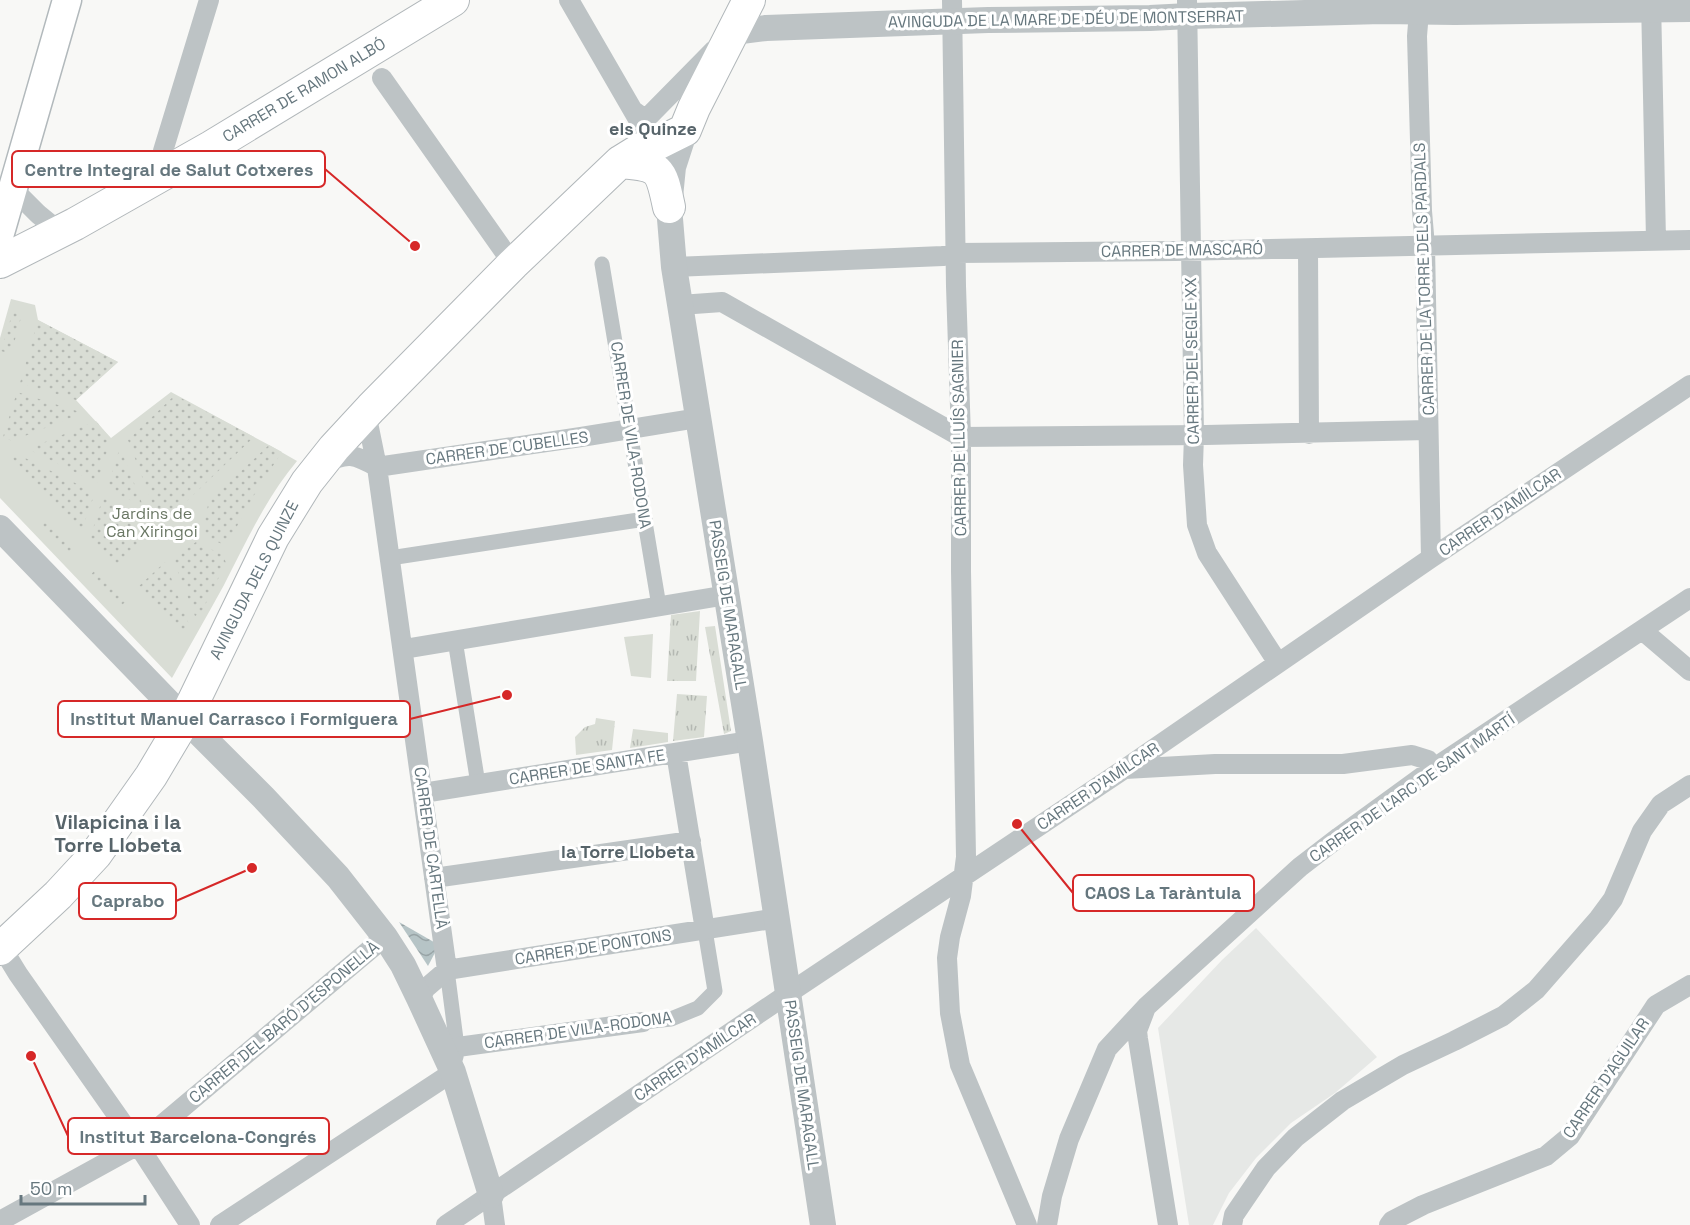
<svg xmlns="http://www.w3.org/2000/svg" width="1690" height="1225" font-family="'Space Grotesk',sans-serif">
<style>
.built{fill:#e6e8e6}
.grass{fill:url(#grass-tufts)}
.park{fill:#d9ddd5}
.garden{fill:url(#garden-dots)}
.water{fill:url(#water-waves)}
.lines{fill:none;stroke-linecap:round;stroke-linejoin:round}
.secondary-casing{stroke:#b2b9bc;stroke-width:31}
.primary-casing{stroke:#b1b7ba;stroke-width:34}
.pedestrian{stroke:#bdc3c5;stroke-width:15}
.minor{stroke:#bdc3c5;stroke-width:20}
.tertiary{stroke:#bdc3c5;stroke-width:26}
.secondary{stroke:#fff;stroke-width:28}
.primary{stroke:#fff;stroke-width:32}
.labels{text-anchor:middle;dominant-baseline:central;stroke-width:6;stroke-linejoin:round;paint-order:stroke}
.street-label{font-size:16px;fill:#66777e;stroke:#fff}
.park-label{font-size:16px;fill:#6a7764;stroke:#fff}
.neighbourhood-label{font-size:18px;font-weight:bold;fill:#57646a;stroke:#fff}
.quarter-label{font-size:20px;font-weight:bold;fill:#57646a;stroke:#fff}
.leader{fill:none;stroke:#d62828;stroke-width:2}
.callout-dot{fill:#d62828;stroke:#fff;stroke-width:2}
.callout{fill:#fff;stroke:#d62828;stroke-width:2}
.callout-label{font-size:18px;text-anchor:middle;font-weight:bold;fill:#66777e}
</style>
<defs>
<pattern id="grass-tufts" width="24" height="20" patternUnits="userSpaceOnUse" patternTransform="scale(1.5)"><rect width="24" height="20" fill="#d9ddd5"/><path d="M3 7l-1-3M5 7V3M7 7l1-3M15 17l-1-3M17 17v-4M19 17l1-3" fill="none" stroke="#b4b8b2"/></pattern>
<pattern id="garden-dots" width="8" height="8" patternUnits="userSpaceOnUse" patternTransform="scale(1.5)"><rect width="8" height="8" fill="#d9ddd5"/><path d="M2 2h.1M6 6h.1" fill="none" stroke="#b4b8b2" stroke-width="1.8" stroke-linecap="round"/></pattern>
<pattern id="water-waves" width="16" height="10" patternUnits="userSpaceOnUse" patternTransform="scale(1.5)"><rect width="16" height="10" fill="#b6c4c6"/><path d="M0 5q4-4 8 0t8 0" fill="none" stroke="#98a4a6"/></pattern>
</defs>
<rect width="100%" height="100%" fill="#f8f8f6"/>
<path class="built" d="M1256 928 1377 1057 1335 1093 1291 1123 1256 1158 1229 1193 1213 1225H1189L1158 1028 1222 960Z"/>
<path class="grass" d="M700 611 696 681H667L671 615Z
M715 626 731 731 724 734 705 627Z
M677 694 707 696 704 737 673 741Z
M596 718 615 721 612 750 576 755 575 737 585 727 595 724Z
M633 729 668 733V742L630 748Z"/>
<path class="park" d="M11 299 35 305 38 320 118 362 76 400 111 438 171 392 269 445 297 461C266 498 246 542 224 585 207 616 189 647 172 678L0 498V338Z
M653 634 651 678 631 676 624 637Z"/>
<path class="garden" d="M13 311 22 314 11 354 1 351Z
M38 320 118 362 76 400 20 383Z
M17 392 83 413 12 441 3 437Z
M175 395 254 437 168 519 156 513 128 440Z
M96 421 111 439 97 483 28 449Z
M269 445 282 452 257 490 226 546 201 534 209 501Z
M120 447 143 506 107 489Z
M15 453 95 493 82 529 10 456Z
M103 497 147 519 153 534 118 566 90 538Z
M44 519 75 549 69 556 38 525Z
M196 542 223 555 226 563 201 613 195 616 173 559Z
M165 562 190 627 180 631 138 587Z
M95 570 126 601 119 608 89 577Z"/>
<path class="water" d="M399 922 439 945 428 966Z"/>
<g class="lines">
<g class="secondary-casing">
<path id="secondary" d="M0 233 67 0"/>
</g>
<g class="primary-casing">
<path id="primary" d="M620 162C661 165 661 169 669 207
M0 262 75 224 211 147 453 0
M0 949 58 895 96 854 151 776 185 719 273 537 307 482 334 448 371 408 513 264 620 162 641 149 659 143 685 130 694 108 749 0"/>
</g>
<path class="pedestrian" d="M602 264 659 606
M390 558 645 519
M455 640 478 784
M447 970 457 1047 456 1057
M643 1022 671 1019 698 1008 715 991 705 930"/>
<path class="minor" d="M569 0 639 121 643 133 641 149
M952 0 956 286 961 437V571L966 857 961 896 950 937 947 958 950 1013 960 1065 1027 1225
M1187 0 1194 435 1193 465 1197 525 1207 553 1278 663
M1420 0 1417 36 1422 211 1425 246 1431 558
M1651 0 1656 240
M382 78 513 264
M635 112 642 117 650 115 714 50
M162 175 163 151 209 0
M13 189 38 214 60 232
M1308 249 1309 434
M674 267 943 256 956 253 1175 251 1690 240
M680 305 722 302 961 437 1206 435 1428 430
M366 413 377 467 447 970
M323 464C348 452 354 454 377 467L581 437 698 418
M1642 630 1690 671
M404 649 727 595
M676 753 705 930
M1125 769 1215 764H1343L1412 755 1428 760 1434 768
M423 793 750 741
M434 878 691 841
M2 948 18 974 138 1145 190 1225
M419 998 426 988 447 970 778 918
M1145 1010 1137 1031 1138 1039 1168 1225
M443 1049 643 1022
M491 1195 495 1225
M0 1221 138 1145 385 937
M220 1225 453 1072
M446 1225 789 993 1123 770 1431 558 1690 385
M1047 1225 1052 1196 1069 1139 1107 1049 1146 1007 1300 867 1339 837 1434 768 1690 598
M1232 1225 1234 1215 1266 1168 1296 1137 1342 1101 1403 1065 1454 1041 1503 1016 1536 990 1599 918 1613 899 1642 831 1661 804 1690 785
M1389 1225 1392 1221 1423 1205 1546 1156 1570 1136 1656 1005 1690 985"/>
<path class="tertiary" d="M731 34 741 31 766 28 988 20 1150 18 1189 16 1382 11 1455 12 1690 9
M685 130 673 167 669 207 674 267 750 741 823 1225
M0 528 175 709 263 797 338 877 385 937 403 965 419 998 453 1072 491 1195"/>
<use href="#secondary" class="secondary"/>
<use href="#primary" class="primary"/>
</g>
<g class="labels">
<g class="street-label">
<text transform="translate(1066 19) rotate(-1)">AVINGUDA DE LA MARE DE DÉU DE MONTSERRAT</text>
<text transform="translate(304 90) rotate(-31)">CARRER DE RAMON ALBÓ</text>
<text transform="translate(1182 250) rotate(-1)">CARRER DE MASCARÓ</text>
<text transform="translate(1424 279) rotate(-92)">CARRER DE LA TORRE DELS PARDALS</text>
<text transform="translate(1192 361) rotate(-91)">CARRER DEL SEGLE XX</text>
<text transform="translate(631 435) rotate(81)">CARRER DE VILA-RODONA</text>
<text transform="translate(959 438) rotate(-91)">CARRER DE LLUÍS SAGNIER</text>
<text transform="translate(507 448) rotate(-8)">CARRER DE CUBELLES</text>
<text transform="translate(1500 512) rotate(-34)">CARRER D'AMÍLCAR</text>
<text transform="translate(254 580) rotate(-63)">AVINGUDA DELS QUINZE</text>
<text transform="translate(728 605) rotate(81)">PASSEIG DE MARAGALL</text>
<text transform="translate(587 767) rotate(-9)">CARRER DE SANTA FE</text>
<text transform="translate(1098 786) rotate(-34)">CARRER D'AMÍLCAR</text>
<text transform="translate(1412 788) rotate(-35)">CARRER DE L'ARC DE SANT MARTÍ</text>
<text transform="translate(431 848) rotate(82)">CARRER DE CARTELLÀ</text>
<text transform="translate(593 947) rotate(-9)">CARRER DE PONTONS</text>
<text transform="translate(284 1022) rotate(-40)">CARRER DEL BARÓ D'ESPONELLÀ</text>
<text transform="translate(578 1030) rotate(-8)">CARRER DE VILA-RODONA</text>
<text transform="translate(695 1057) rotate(-34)">CARRER D'AMÍLCAR</text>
<text transform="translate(1606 1078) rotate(-56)">CARRER D'AGUILAR</text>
<text transform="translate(802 1085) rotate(82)">PASSEIG DE MARAGALL</text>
</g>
<g class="park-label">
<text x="152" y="513">Jardins de<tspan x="152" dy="18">Can Xiringoi</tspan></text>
</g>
<g class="neighbourhood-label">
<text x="653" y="128">els Quinze</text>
<text x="628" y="851">la Torre Llobeta</text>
</g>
<g class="quarter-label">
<text x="118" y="822">Vilapicina i la<tspan x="118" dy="23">Torre Llobeta</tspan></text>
</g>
</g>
<path class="leader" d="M415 246L325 169M507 695L410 719M1017 824L1073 893M252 868L176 901M31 1056L68 1136"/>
<g class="callout-dot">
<circle cx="415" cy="246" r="6"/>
<circle cx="507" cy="695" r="6"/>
<circle cx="1017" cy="824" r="6"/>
<circle cx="252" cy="868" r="6"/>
<circle cx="31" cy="1056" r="6"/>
</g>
<g class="callout">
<rect x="12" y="151" width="313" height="36" rx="6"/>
<rect x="58" y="701" width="352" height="36" rx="6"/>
<rect x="1073" y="875" width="181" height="36" rx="6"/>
<rect x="79" y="883" width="97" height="36" rx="6"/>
<rect x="68" y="1118" width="261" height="36" rx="6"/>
</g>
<g class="callout-label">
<text x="169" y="176">Centre Integral de Salut Cotxeres</text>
<text x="234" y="725">Institut Manuel Carrasco i Formiguera</text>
<text x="1163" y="899">CAOS La Taràntula</text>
<text x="128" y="907">Caprabo</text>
<text x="198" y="1143">Institut Barcelona-Congrés</text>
</g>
<path d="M21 1195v9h124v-9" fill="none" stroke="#66777e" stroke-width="3"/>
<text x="30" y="1195" font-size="18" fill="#66777e" stroke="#ffffff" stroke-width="4.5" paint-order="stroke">50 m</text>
</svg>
